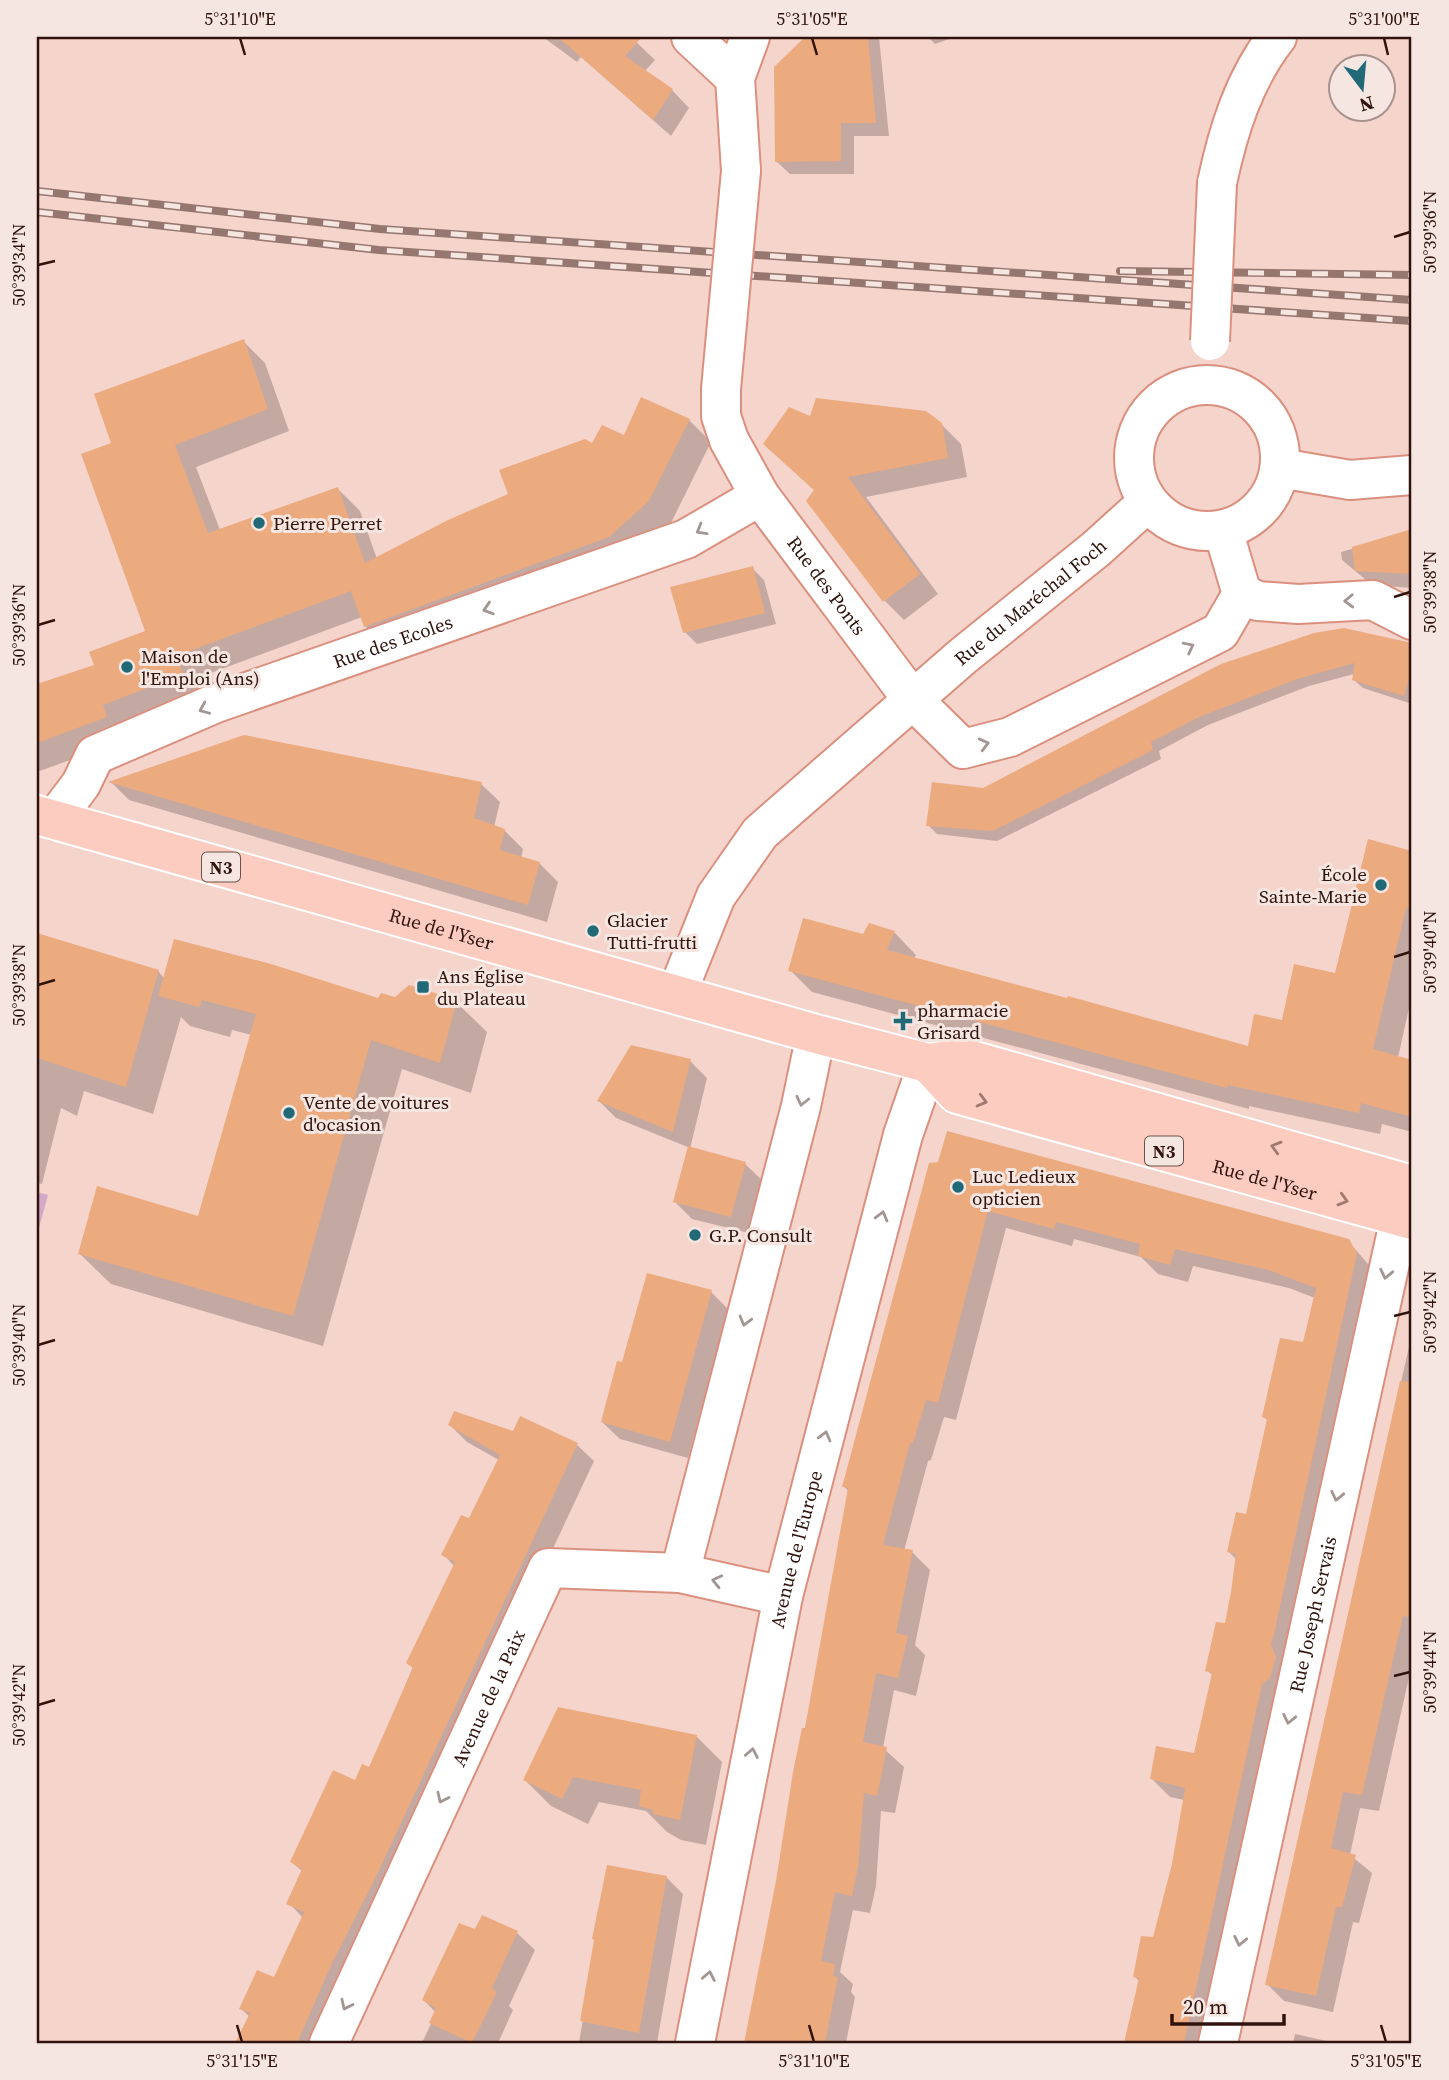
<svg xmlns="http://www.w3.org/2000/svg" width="1449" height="2080" font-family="'Source Serif 4',serif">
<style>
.green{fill:#d3a9ca}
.shadow{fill:#0003}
.building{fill:#ecaa7f}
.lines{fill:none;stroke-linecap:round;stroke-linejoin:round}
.street-casing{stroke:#db8f7e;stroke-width:42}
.secondary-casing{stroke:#db8f7e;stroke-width:42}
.primary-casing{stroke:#fff;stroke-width:42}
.street{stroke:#fff;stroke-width:38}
.secondary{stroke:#fff;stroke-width:38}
.primary{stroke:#fcccc1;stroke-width:38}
.rail-casing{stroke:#967770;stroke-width:8}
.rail{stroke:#f6e6e2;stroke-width:5;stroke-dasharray:16;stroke-linecap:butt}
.street-bridge-casing{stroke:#db8f7e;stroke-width:42;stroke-linecap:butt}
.secondary-bridge-casing{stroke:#db8f7e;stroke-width:42;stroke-linecap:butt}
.street-bridge{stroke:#fff;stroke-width:38}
.secondary-bridge{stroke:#fff;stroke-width:38}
.oneway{stroke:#a29592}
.oneway2{stroke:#a07970}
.ticks{fill:none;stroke:#30130d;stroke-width:2.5}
.poi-dot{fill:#226977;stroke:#f6e6e2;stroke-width:2.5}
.labels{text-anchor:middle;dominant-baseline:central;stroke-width:6;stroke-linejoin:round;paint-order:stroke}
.shield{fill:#f6e6e2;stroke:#6b524d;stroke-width:2}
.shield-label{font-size:18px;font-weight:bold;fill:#30130d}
.poi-label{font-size:19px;fill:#30130d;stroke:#f6e6e2;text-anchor:start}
.street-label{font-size:19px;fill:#30130d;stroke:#f6e6e2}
.neatline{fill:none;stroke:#30130d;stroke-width:2.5}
.ticks-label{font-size:18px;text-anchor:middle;fill:#30130d}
</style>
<rect width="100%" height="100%" fill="#f5d4cc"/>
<path class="green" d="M37 1192 48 1195 37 1235Z"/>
<path class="shadow" d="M543 37H631L655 60 644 72 672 90 689 108 671 136 581 57 577 62Z
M807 37H879L889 136H854V174H790L776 161V67Z
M928 37H955L935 44Z
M956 37H1026V39Z
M243 341 265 363 289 431 196 467 220 530 338 489 360 511 377 559 510 495 593 445 625 437 642 400 689 420 711 442 671 523 631 559 387 648 365 626 362 617 197 678 204 696 128 739 37 772V686L96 666 147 632 114 444Z
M811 419 941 424 961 444 967 477 866 497 938 594 904 620 885 601 808 501 815 491 765 444Z
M1412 532V588L1372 585 1342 560 1341 552Z
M752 568 764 580 776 624 697 644 685 632Z
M1344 630 1412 645V704L1363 688 1353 679 1354 674 1309 686 1208 725 1159 751 1161 759 997 841 937 834 928 825 984 789Z
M112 783 481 784 500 802 494 827 504 830 523 849 521 858 539 863 558 882 547 922 129 800Z
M1369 841 1412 853V994L1398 1058 1412 1062V1132L1382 1124 1380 1134 1249 1106V1109L812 992 790 970 864 936 870 925 895 933 916 955 914 959 1249 1048 1284 1022 1336 975Z
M37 935 158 971 164 978 379 1000 456 1002 487 1032 471 1093 402 1069 323 1346 111 1284 80 1254 199 1218 252 1035 232 1030 230 1037 190 1026 181 1017 153 1114 84 1091 77 1116 61 1108 42 1184 37 1183Z
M690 1061 707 1078 690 1149 745 1164 763 1181 749 1233 692 1219 675 1202 690 1148 616 1118 599 1101Z
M930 1165 1348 1241 1375 1272 1206 2043H1126L1140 1982 1134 1976 1154 1939 1174 1864 1184 1800 1170 1797 1152 1779 1196 1755 1213 1676 1207 1670 1227 1626 1237 1560 1229 1552 1247 1516 1268 1421 1264 1417 1305 1344 1315 1298 1289 1288 1193 1266 1188 1282 1158 1274 1141 1257 1074 1239 1072 1246 1006 1228 956 1420 944 1417 931 1460 928 1461 904 1551 912 1552 930 1570 915 1645 925 1655 916 1696 894 1690 883 1748 904 1767 895 1813 881 1811 876 1886 870 1913 853 1910 840 1972 853 1984 851 1992 855 1997 846 2043H747L849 1492 844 1486Z
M711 1292 728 1309 688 1458 620 1439 602 1422 623 1364Z
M1412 1333V1664L1379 1811 1360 1808 1350 1855 1372 1873 1359 1923 1353 1922 1333 2012 1284 2001 1267 1984Z
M450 1425 576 1444 594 1461 321 2043H238L250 2017 241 2009 274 1979 303 1918 289 1903 303 1872 292 1862 355 1782 370 1769 455 1567 444 1555 470 1520 499 1460 467 1442Z
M696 1736 722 1762 706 1845 681 1840 667 1832 646 1811 599 1802 588 1824 551 1806 525 1780Z
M666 1877 683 1894 657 2043H579L596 1940Z
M483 1917 517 1933 535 1950 509 2006 513 2010 498 2043H422L436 2013 424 2000Z
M1295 2034 1336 2043H1293Z"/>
<path class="building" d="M558 37H642L625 56 673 89 653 120Z
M805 37H868L876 123H841V161L775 162 774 67Z
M244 339 268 409 175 445 208 533 338 487 365 563 448 520 508 494 499 470 585 439 592 443 602 425 624 435 641 397 690 419 649 501 609 537 364 627 351 591 176 656 183 674 103 705 107 717 37 743V684L94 665 89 652 145 631 81 454 111 443 94 394Z
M816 398 926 411 942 423 948 458 848 477 920 574 883 602 806 501 814 490 763 444 789 407 810 416Z
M1412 529V574L1355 571 1352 547Z
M753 566 765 613 683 633 670 587Z
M1344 628 1412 643V667L1404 696 1352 680 1355 663 1300 678 1199 717 1151 742 1153 750 993 831 926 826 932 782 983 788 1221 664 1314 633Z
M244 735 482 782 474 818 505 829 500 850 540 862 528 905 108 782Z
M1368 839 1412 851V909L1406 908 1373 1049 1412 1060V1117L1361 1103 1359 1113 1228 1085 1227 1088 788 971 803 918 863 934 869 923 895 931 887 950 1067 998 1068 996 1248 1046 1254 1014 1282 1020 1294 964 1335 973Z
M37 933 159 970 126 1087 37 1058Z
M174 939 271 964 378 998 381 993 395 997 409 985 457 1000 440 1063 371 1040 293 1316 78 1254 97 1186 198 1216 256 1014 202 1000 199 1007 158 996Z
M631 1045 691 1059 673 1132 597 1101Z
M947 1131 1349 1239 1357 1253 1274 1634 1271 1645 1276 1657 1270 1678 1262 1684 1184 2043H1124L1139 1978 1133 1977 1141 1936 1153 1937 1172 1864 1185 1788 1150 1779 1156 1746 1194 1753 1212 1673 1205 1671 1216 1622 1225 1623 1231 1592 1236 1554 1227 1552 1236 1512 1246 1514 1267 1419 1262 1417 1280 1338 1303 1342 1316 1288 1269 1270 1175 1249 1170 1265 1138 1256 1140 1244 1056 1222 1054 1229 988 1211 938 1403 926 1400 913 1443H910L883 1545 913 1550 896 1633 908 1636 898 1678 876 1673 863 1742 887 1747 877 1796 864 1793 858 1867 852 1896 835 1892 821 1961 835 1964 833 1976 838 1977 825 2043H744L776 1881 793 1772 802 1728H805L848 1488 842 1487 929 1163 938 1162Z
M688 1146 746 1162 731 1217 673 1202Z
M647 1273 712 1290 670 1442 601 1422 617 1361 622 1362Z
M1400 1381 1412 1382V1618L1403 1616 1362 1795 1343 1792 1331 1848 1356 1855 1342 1907H1336L1316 1996 1265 1985Z
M454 1411 513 1431 520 1416 578 1443 374 1881 332 1963 297 2043H235L250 2013 239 2009 257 1970 274 1977 304 1912 286 1904 302 1869 290 1862 333 1770 355 1780 362 1764 369 1767 413 1668 406 1663 455 1562 441 1555 461 1515 469 1518 500 1455 448 1425Z
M558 1707 697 1735 680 1820 653 1814V1810L639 1806 641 1790 573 1777 562 1799 523 1780Z
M607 1865 667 1876 639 2033 580 2021 594 1940 592 1939Z
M482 1915 518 1931 492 1988 497 1992 472 2043 429 2023 436 2008 422 2000 459 1923 475 1929Z"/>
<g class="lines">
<g class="street-casing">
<g id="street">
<path d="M691 37 735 78"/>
<path d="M741 171 735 78 750 37"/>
<path id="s1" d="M721 389V416L729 440 760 496 912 699 963 749 1010 737 1220 632 1242 594 1223 530"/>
<path d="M1280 468 1350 480 1412 475"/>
<path d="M1242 594 1258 601 1298 604 1373 600 1412 620"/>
<path id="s2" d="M54 820 81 784 95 755 216 703 686 539 760 496"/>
<path d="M680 1573 801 1106 816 1034"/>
<path id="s3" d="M329 2043 548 1568 680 1573 783 1596"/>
<path id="s4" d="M695 2043 783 1596 903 1135 928 1063"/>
<path id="s5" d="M1218 2043 1407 1186"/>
</g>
</g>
<g class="secondary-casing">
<g id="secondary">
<path d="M1217 183C1228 131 1244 79 1277 37"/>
<circle cx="1207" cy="458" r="73"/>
<path id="s6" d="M677 993 716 896 760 833 963 656 1096 549 1148 502"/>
</g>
</g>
<g class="primary-casing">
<g id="primary">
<path id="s7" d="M37 815 816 1034 928 1063 964 1058 1412 1185"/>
<path id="s8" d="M928 1063 957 1094 1412 1220"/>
</g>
</g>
<use href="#street" class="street"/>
<use href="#secondary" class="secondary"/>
<use href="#primary" class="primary"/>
<g class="rail-casing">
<path id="rail" d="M37 191 380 229 1412 300
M37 212 379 250 1412 321
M1120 271 1412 275"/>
</g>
<use href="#rail" class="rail"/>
<g class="street-bridge-casing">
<path id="street-bridge" d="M721 389 741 171"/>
</g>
<g class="secondary-bridge-casing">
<path id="secondary-bridge" d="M1210 341 1217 183"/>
</g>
<use href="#street-bridge" class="street-bridge"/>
<use href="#secondary-bridge" class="secondary-bridge"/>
</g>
<defs><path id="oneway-chevron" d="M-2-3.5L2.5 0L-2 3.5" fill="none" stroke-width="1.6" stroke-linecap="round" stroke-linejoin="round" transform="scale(1.75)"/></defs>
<g class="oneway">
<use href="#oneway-chevron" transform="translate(701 530) rotate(150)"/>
<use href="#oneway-chevron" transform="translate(1349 601) rotate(178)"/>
<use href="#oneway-chevron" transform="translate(488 609) rotate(162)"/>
<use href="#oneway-chevron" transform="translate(1189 647) rotate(-27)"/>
<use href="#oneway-chevron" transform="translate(204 709) rotate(157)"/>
<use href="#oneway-chevron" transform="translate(984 744) rotate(-14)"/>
<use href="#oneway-chevron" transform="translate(802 1101) rotate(103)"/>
<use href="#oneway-chevron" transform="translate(882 1216) rotate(-75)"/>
<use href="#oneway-chevron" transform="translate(1386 1274) rotate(102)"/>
<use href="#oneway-chevron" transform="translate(745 1321) rotate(105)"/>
<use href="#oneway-chevron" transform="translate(825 1436) rotate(-75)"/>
<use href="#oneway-chevron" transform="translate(1337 1496) rotate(102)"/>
<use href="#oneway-chevron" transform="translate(717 1581) rotate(-167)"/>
<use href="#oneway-chevron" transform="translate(1289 1719) rotate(102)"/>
<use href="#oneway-chevron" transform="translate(752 1753) rotate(-79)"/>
<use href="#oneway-chevron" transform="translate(442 1798) rotate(115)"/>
<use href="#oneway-chevron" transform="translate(1240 1941) rotate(102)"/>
<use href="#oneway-chevron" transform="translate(709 1976) rotate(-79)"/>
<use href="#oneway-chevron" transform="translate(346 2005) rotate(115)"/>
</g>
<g class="oneway2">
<use href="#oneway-chevron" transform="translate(982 1101) rotate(15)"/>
<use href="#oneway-chevron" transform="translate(1276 1147) rotate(-164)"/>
<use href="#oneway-chevron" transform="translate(1343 1200) rotate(16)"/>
</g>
<path class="ticks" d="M240 38 245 55M812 38 817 55M1384 38 1388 55M1394 237 1410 232M38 265 55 261M1394 597 1410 592M38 625 55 620M1394 957 1410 952M38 985 55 980M1394 1316 1410 1312M38 1345 55 1340M1394 1676 1410 1672M38 1705 55 1700M237 2025 242 2042M809 2025 814 2042M1381 2025 1386 2042"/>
<g class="poi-dot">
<circle cx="259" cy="523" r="7"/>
<circle cx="127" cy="667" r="7"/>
<circle cx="1381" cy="885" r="7"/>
<circle cx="593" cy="931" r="7"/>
<rect x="416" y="980" width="14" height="14" rx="3.5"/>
<path d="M899.5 1010.5h7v7h7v7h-7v7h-7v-7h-7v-7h7z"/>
<circle cx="289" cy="1113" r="7"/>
<circle cx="958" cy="1187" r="7"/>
<circle cx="695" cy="1235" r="7"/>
</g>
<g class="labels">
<g class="shield">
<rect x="202" y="852.5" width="38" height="29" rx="5"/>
<rect x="1145" y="1136.5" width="38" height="29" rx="5"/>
</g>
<g class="shield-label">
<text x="221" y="867">N3</text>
<text x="1164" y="1151">N3</text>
</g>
<g class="poi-label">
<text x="273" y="523">Pierre Perret</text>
<text x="141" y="656">Maison de<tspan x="141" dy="22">l'Emploi (Ans)</tspan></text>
<text x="1367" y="874" text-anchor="end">École<tspan x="1367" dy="22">Sainte-Marie</tspan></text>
<text x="607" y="920">Glacier<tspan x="607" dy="22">Tutti-frutti</tspan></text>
<text x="437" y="976">Ans Église<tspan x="437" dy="22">du Plateau</tspan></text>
<text x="917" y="1010">pharmacie<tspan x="917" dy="22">Grisard</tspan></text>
<text x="303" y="1102">Vente de voitures<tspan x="303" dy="22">d'ocasion</tspan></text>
<text x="972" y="1176">Luc Ledieux<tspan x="972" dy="22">opticien</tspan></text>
<text x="709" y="1235">G.P. Consult</text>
</g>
<g class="street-label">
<text stroke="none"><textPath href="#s1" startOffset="228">Rue des Ponts</textPath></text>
<text stroke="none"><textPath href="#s6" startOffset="537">Rue du Maréchal Foch</textPath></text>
<text stroke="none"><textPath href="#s2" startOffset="396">Rue des Ecoles</textPath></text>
<text stroke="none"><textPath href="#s7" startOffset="420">Rue de l'Yser</textPath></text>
<text stroke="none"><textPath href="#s8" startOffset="362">Rue de l'Yser</textPath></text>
<text stroke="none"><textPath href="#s4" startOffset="504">Avenue de l'Europe</textPath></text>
<text stroke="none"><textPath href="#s5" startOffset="439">Rue Joseph Servais</textPath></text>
<text stroke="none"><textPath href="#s3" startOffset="380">Avenue de la Paix</textPath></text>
</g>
</g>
<rect width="1449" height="2080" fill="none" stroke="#f6e6e2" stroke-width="77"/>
<g transform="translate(1362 88) rotate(164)"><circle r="33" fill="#f6e6e2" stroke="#a7928d" stroke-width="2"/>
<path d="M0-5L12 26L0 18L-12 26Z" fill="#226977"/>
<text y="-10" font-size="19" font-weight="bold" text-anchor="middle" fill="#30130d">N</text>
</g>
<path d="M1172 2014v10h112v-10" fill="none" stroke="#30130d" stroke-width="3.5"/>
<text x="1183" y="2014" font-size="21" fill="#30130d" stroke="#f6e6e2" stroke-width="5" paint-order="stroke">20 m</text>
<rect x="38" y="38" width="1372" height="2004" class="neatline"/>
<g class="ticks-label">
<text x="240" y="25">5°31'10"E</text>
<text x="812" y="25">5°31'05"E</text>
<text x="1384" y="25">5°31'00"E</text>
<text transform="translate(1430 232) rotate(-90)" y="6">50°39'36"N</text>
<text transform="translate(19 265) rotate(-90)" y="6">50°39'34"N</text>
<text transform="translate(1430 592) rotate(-90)" y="6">50°39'38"N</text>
<text transform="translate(19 625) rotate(-90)" y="6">50°39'36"N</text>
<text transform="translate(1430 952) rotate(-90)" y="6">50°39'40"N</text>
<text transform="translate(19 985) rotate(-90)" y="6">50°39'38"N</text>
<text transform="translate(1430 1312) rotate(-90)" y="6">50°39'42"N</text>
<text transform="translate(19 1345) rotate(-90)" y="6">50°39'40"N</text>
<text transform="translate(1430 1672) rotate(-90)" y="6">50°39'44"N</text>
<text transform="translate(19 1705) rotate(-90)" y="6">50°39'42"N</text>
<text x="242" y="2067">5°31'15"E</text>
<text x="814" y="2067">5°31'10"E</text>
<text x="1386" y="2067">5°31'05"E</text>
</g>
</svg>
